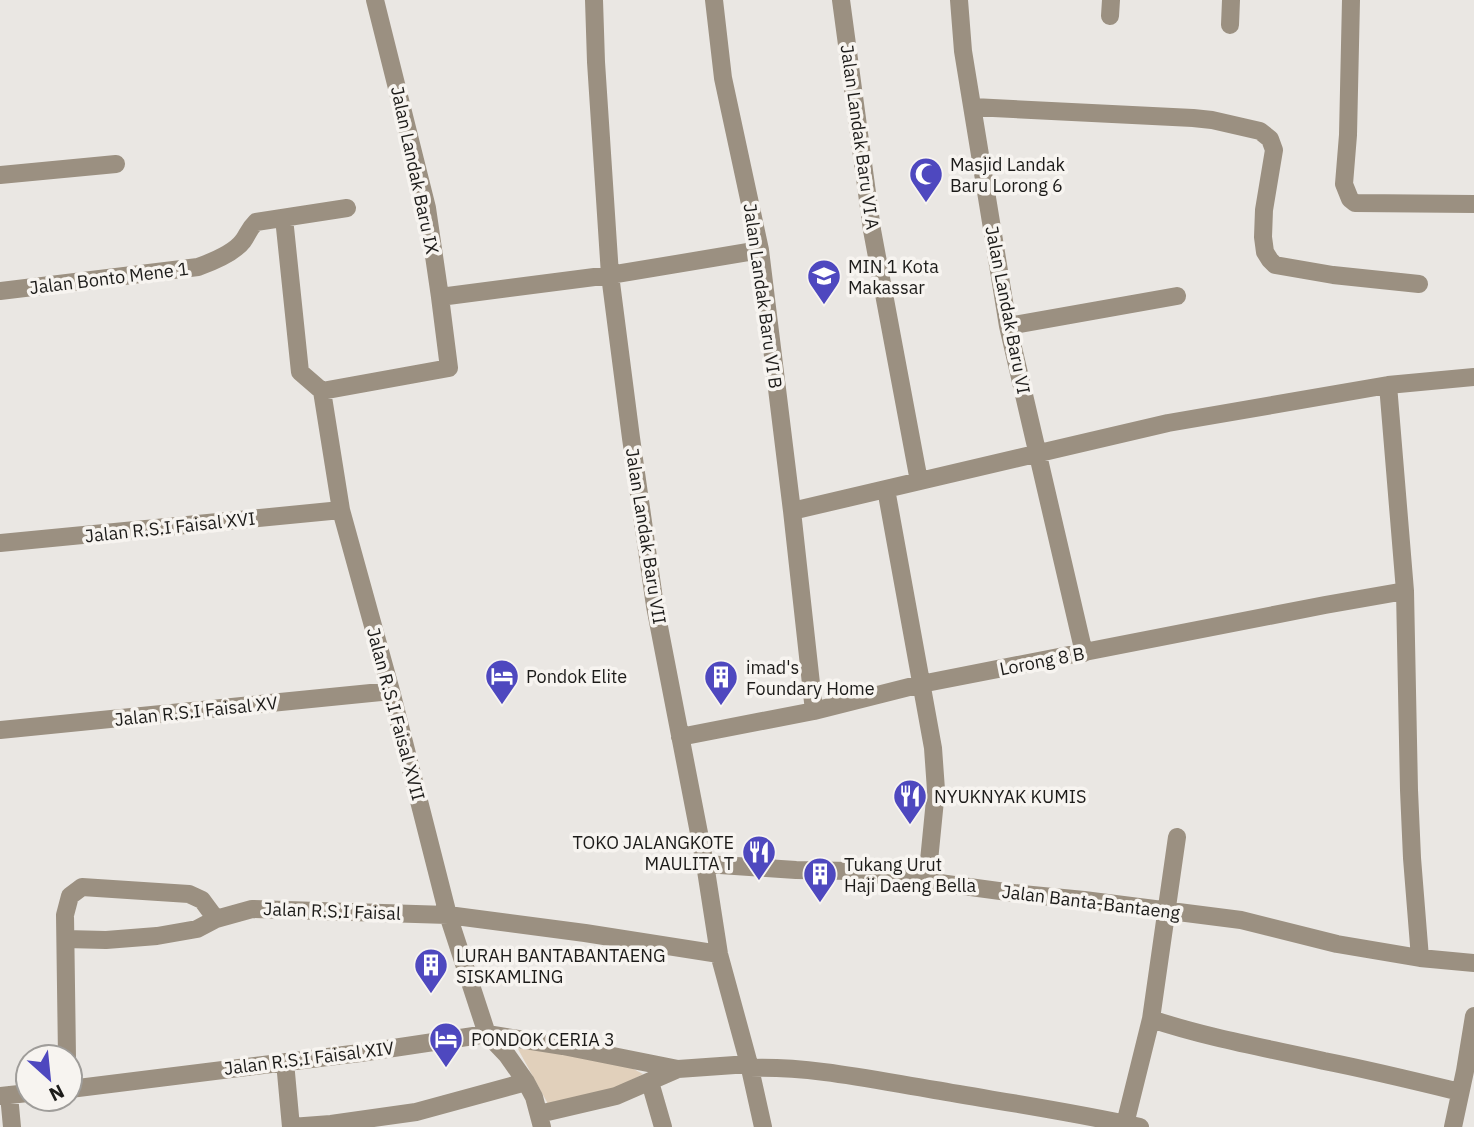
<svg xmlns="http://www.w3.org/2000/svg" width="1474" height="1127" font-family="'IBM Plex Sans',sans-serif">
<style>
.green{fill:#e1d0bb}
.lines{fill:none;stroke-linecap:round;stroke-linejoin:round}
.minor{stroke:#9b9081;stroke-width:18}
.labels{text-anchor:middle;dominant-baseline:central;stroke-width:7;stroke-linejoin:round;paint-order:stroke}
.street-label{font-size:18px;fill:#1c1b19;stroke:#f7f4f0}
.poi-label{font-size:18px;fill:#1c1b19;stroke:#f7f4f0;text-anchor:start}
</style>
<rect width="100%" height="100%" fill="#eae7e3"/>
<path class="green" d="M536 1048 626 1065 643 1074 611 1091 548 1104 518 1049Z"/>
<g class="lines">
<path class="minor" d="M375 0 427 208 440 297 610 275 760 250
M594 0 596 62 610 275 631 438 655 606 705 864 719 954 749 1064 763 1127
M714 0 723 78 760 250 792 511 814 711
M841 0 872 230 919 481
M959 0 963 51 1008 326 1084 653
M1351 0 1348 135 1344 184 1350 199 1355 203 1474 204
M1110 16 1111 0
M1230 25 1231 0
M973 107 1193 118 1212 120 1260 131 1270 139 1274 150 1264 210 1263 237 1265 252 1270 260 1275 265 1333 275 1419 284
M0 175 116 164
M284 218 300 372 322 391 449 368 440 297
M0 291 198 267C212 262 234 253 243 241 248 234 248 230 256 222L347 208
M1008 326 1177 296
M1388 385 1405 591 1409 790 1412 858 1420 958
M322 391 341 510 391 691 448 915 487 1034 507 1055 526 1082 534 1097 542 1127
M886 489 933 748 936 790 927 881
M792 511 1168 423 1388 385 1474 377
M0 543 341 510
M0 730 391 691
M680 737 814 711 921 684 1325 605 1405 591
M705 864 796 870 851 871 1022 894 1084 900 1241 920 1337 944 1420 958 1474 963
M66 939 106 940 157 936 197 929 216 919
M1151 1019C1208 1038 1266 1048 1324 1061 1370 1070 1415 1081 1460 1092
M67 1057 65 915 70 896 82 887 189 894 202 900 216 919 252 909 448 915 585 933 719 954
M285 1062 291 1127 331 1124 416 1112 526 1082
M750 1068C812 1066 874 1080 935 1090 1004 1102 1073 1112 1140 1127
M650 1082 663 1127
M70 1089 360 1053 487 1034 563 1046 678 1069 749 1064
M9 1095 12 1127
M0 1096 28 1093
M539 1114 616 1096 678 1069
M1125 1124 1151 1019 1177 837
M1453 1127 1465 1071 1474 1016"/>
</g>
<defs>
<g id="mosque-pin" transform="scale(1.75)"><path d="M0 17L-7.5 6A9.5 9.5 0 1 1 7.5 6Z" fill="#4e48bf" stroke="#f7f4f0"/><path d="M3.5-4.9A6 6 0 1 0 3.5 4.9A5 5 0 1 1 3.5-4.9Z" fill="#fff"/></g>
<g id="school-pin" transform="scale(1.75)"><path d="M0 17L-7.5 6A9.5 9.5 0 1 1 7.5 6Z" fill="#4e48bf" stroke="#f7f4f0"/><path d="M0-5L7-2L0 1L-7-2ZM-4 1L0 2.5L4 1V4Q0 6-4 4Z" fill="#fff"/></g>
<g id="hotel-pin" transform="scale(1.75)"><path d="M0 17L-7.5 6A9.5 9.5 0 1 1 7.5 6Z" fill="#4e48bf" stroke="#f7f4f0"/><path d="M-6-4.5h1.5V1H6V5H4.5V3h-9V5H-6ZM-4 0a1.8 1.8 0 1 1 3.6 0ZM.5 0V-2.5h3Q6-2.5 6 0Z" fill="#fff"/></g>
<g id="building-pin" transform="scale(1.75)"><path d="M0 17L-7.5 6A9.5 9.5 0 1 1 7.5 6Z" fill="#4e48bf" stroke="#f7f4f0"/><path d="M-4-6H4V6H1V3H-1V6H-4ZM-2.5-4.3h1.7v1.8h-1.7ZM.8-4.3h1.7v1.8H.8ZM-2.5-1h1.7V.8h-1.7ZM.8-1h1.7V.8H.8Z" fill="#fff"/></g>
<g id="restaurant-pin" transform="scale(1.75)"><path d="M0 17L-7.5 6A9.5 9.5 0 1 1 7.5 6Z" fill="#4e48bf" stroke="#f7f4f0"/><path d="M-5-6h1v4h1v-4h1v4h1v-4h1v5L-1.5 .5V6h-2V.5L-5-1ZM5-6V6H3V1.5H1.5Q1.5-4 5-6Z" fill="#fff"/></g>
</defs>
<g fill-rule="evenodd">
<use href="#mosque-pin" x="926" y="174"/>
<use href="#school-pin" x="824" y="276"/>
<use href="#hotel-pin" x="502" y="676"/>
<use href="#building-pin" x="721" y="677"/>
<use href="#restaurant-pin" x="910" y="796"/>
<use href="#restaurant-pin" x="759" y="852"/>
<use href="#building-pin" x="820" y="874"/>
<use href="#building-pin" x="431" y="965"/>
<use href="#hotel-pin" x="446" y="1039"/>
</g>
<g class="labels">
<g class="street-label">
<text transform="translate(860 137) rotate(82)">Jalan Landak Baru VI A</text>
<text transform="translate(415 170) rotate(78)">Jalan Landak Baru IX</text>
<text transform="translate(109 278) rotate(-7)">Jalan Bonto Mene 1</text>
<text transform="translate(763 296) rotate(82)">Jalan Landak Baru VI B</text>
<text transform="translate(1008 310) rotate(79)">Jalan Landak Baru VI</text>
<text transform="translate(170 527) rotate(-6)">Jalan R.S.I Faisal XVI</text>
<text transform="translate(646 536) rotate(81)">Jalan Landak Baru VII</text>
<text transform="translate(1042 661) rotate(-11)">Lorong 8 B</text>
<text transform="translate(196 711) rotate(-6)">Jalan R.S.I Faisal XV</text>
<text transform="translate(396 714) rotate(75)">Jalan R.S.I Faisal XVII</text>
<text transform="translate(1091 902) rotate(7)">Jalan Banta-Bantaeng</text>
<text transform="translate(332 911) rotate(2)">Jalan R.S.I Faisal</text>
<text transform="translate(309 1058) rotate(-7)">Jalan R.S.I Faisal XIV</text>
</g>
<g class="poi-label">
<text x="950" y="164">Masjid Landak<tspan x="950" dy="21">Baru Lorong 6</tspan></text>
<text x="848" y="266">MIN 1 Kota<tspan x="848" dy="21">Makassar</tspan></text>
<text x="746" y="667">imad's<tspan x="746" dy="21">Foundary Home</tspan></text>
<text x="526" y="676">Pondok Elite</text>
<text x="934" y="796">NYUKNYAK KUMIS</text>
<text x="734" y="842" text-anchor="end">TOKO JALANGKOTE<tspan x="734" dy="21">MAULITA T</tspan></text>
<text x="844" y="864">Tukang Urut<tspan x="844" dy="21">Haji Daeng Bella</tspan></text>
<text x="456" y="955">LURAH BANTABANTAENG<tspan x="456" dy="21">SISKAMLING</tspan></text>
<text x="471" y="1039">PONDOK CERIA 3</text>
</g>
</g>
<g transform="translate(49 1078) rotate(153)"><circle r="33" fill="#f7f4f0" stroke="#9f9d9a" stroke-width="2"/>
<path d="M0-5L12 26L0 18L-12 26Z" fill="#4e48bf"/>
<text y="-10" font-size="19" font-weight="bold" text-anchor="middle" fill="#1c1b19">N</text>
</g>
</svg>
